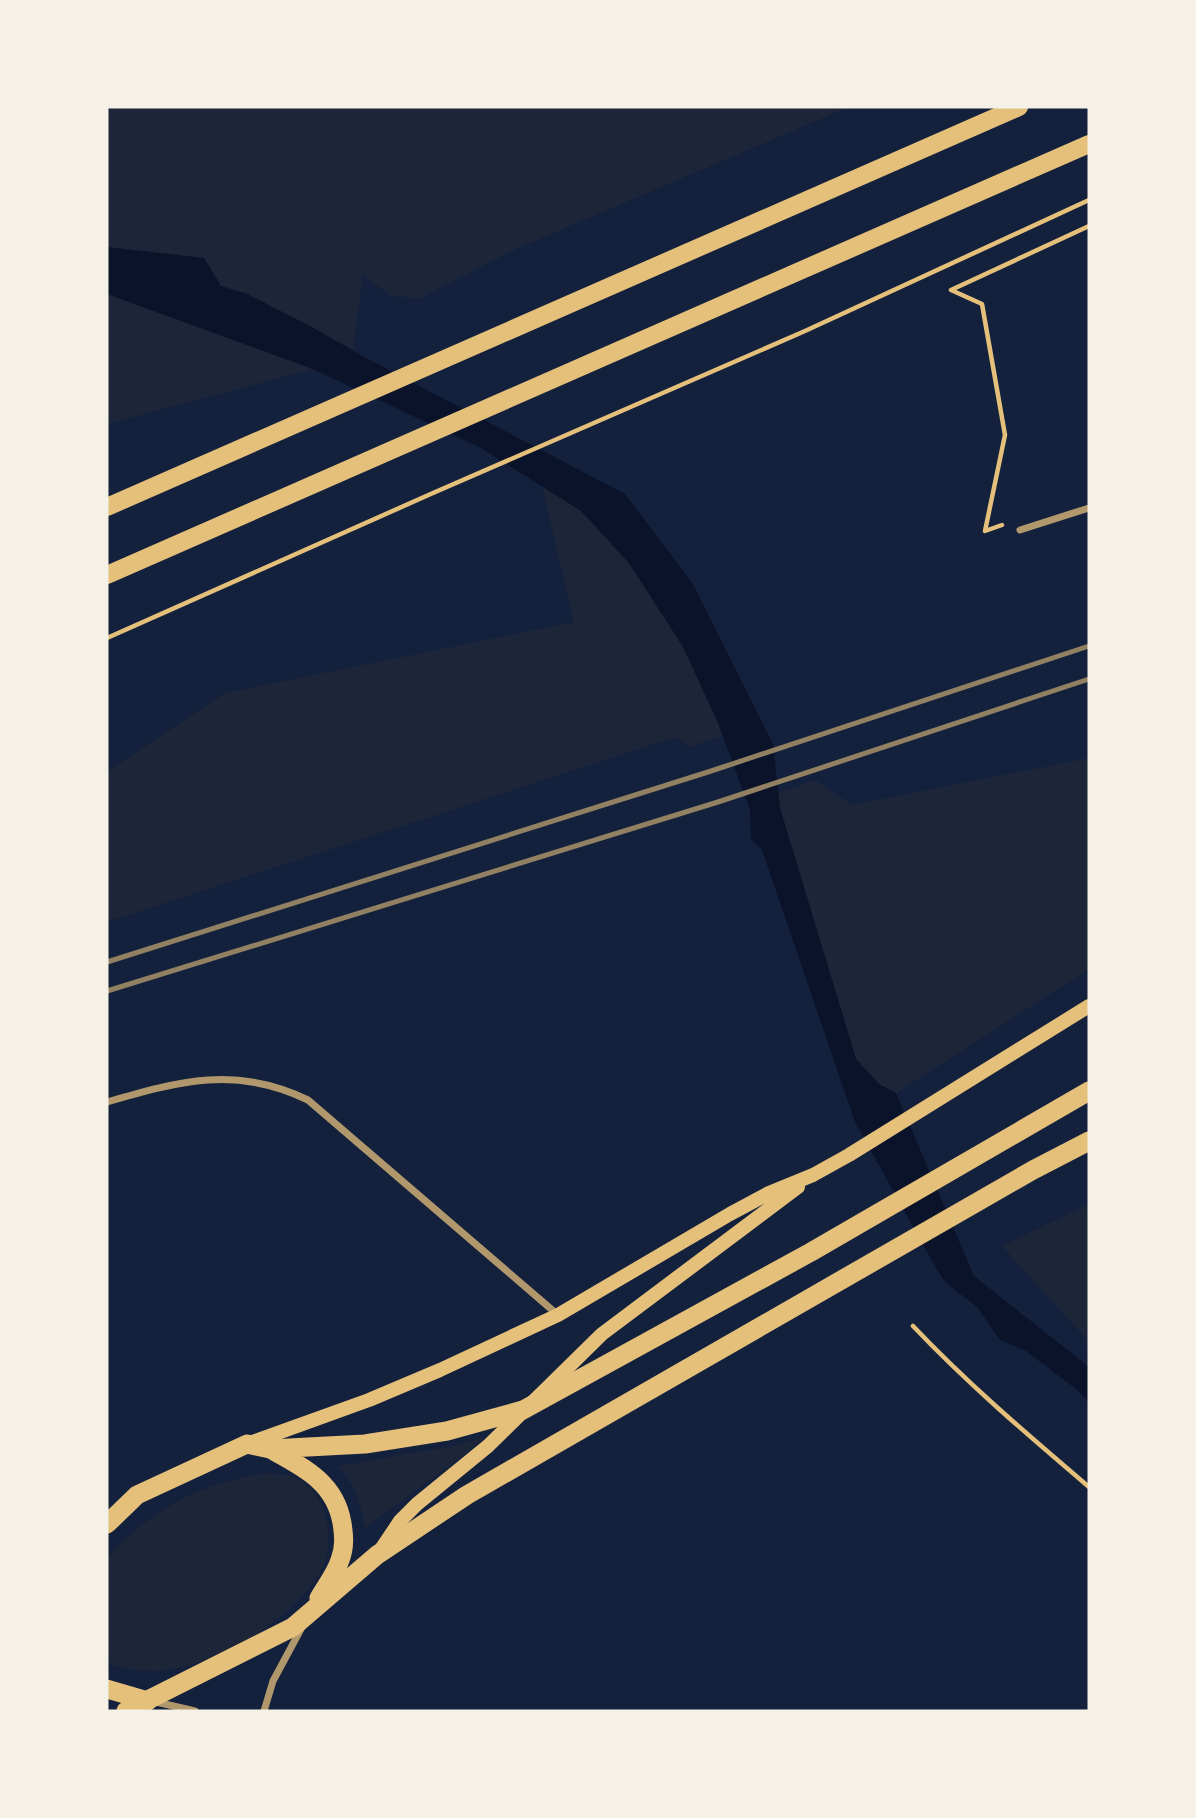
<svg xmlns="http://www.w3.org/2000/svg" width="1196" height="1818" font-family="Commissioner,sans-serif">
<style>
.green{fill:#1d2539}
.water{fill:#0b132b}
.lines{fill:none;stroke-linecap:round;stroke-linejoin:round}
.path{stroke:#e5c07b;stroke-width:4.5}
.minor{stroke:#b1986c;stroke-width:7}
.secondary{stroke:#e5c07b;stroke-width:14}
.primary{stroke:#e5c07b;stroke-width:18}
.trunk{stroke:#e5c07b;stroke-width:19}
.rail{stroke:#918062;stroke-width:5}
</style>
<rect width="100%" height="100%" fill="#14213d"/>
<path class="green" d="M107 107H849L516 249 420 298 391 296 363 275 353 350 248 294 221 286 204 258 107 247Z
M107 294 313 369 107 424Z
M542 487C555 495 571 502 583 513 644 569 693 658 723 735L690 747 676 737 107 922V772L225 693 574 622Z
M1089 758V969L896 1093 879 1084 856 1059 780 808 778 793 815 780 852 805Z
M1089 1204V1342L1002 1246Z
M484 1437 467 1453 365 1528C361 1502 355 1486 338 1466L453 1446Z
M266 1473C275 1474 285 1474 293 1477 312 1484 324 1503 327 1522 329 1537 329 1555 322 1569 287 1631 176 1695 107 1662V1558C153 1508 199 1484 266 1473Z"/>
<path class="water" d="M107 247 204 258 221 286 247 294 310 326 368 359 625 494 693 584 773 744 780 808 856 1059 879 1084 896 1093 974 1276 1089 1367V1402L1076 1389 1026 1351 1000 1340 977 1307 946 1283 936 1268 855 1122 762 850 751 839 750 810 718 723 683 647 629 563 581 511 481 448 313 369 107 294Z"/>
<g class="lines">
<path class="path" d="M1002 525 985 531 1005 435 982 304 951 290 1089 226
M107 638 433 493 805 331 1089 200
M913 1326C968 1384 1028 1435 1089 1487"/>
<path class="minor" d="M1020 530 1089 508
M107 1102C180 1081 236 1065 308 1100L558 1315
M156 1702 195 1711
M264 1711 273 1681 301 1629"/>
<path class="secondary" d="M247 1444 369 1400 440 1370 558 1315 730 1214 769 1193 813 1175 849 1155 1089 1006
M382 1548 400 1521 417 1504 488 1446 602 1334 798 1187"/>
<path class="primary" d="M107 507 1019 107
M107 575 1089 144"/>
<path class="trunk" d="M270 1449C303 1467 335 1482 342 1523 344 1536 345 1547 340 1560 336 1573 326 1586 319 1598
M107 1524 137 1495 247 1444 270 1449 365 1444 447 1431 523 1410 811 1252 1089 1091
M107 1689 148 1701
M126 1711 293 1627 377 1555 467 1495 1033 1170 1089 1141"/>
<path class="rail" d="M107 962 708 772 1089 646
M107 991 718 802 1089 679"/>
</g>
<rect width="1196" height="1818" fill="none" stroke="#f6f1e7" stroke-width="217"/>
</svg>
